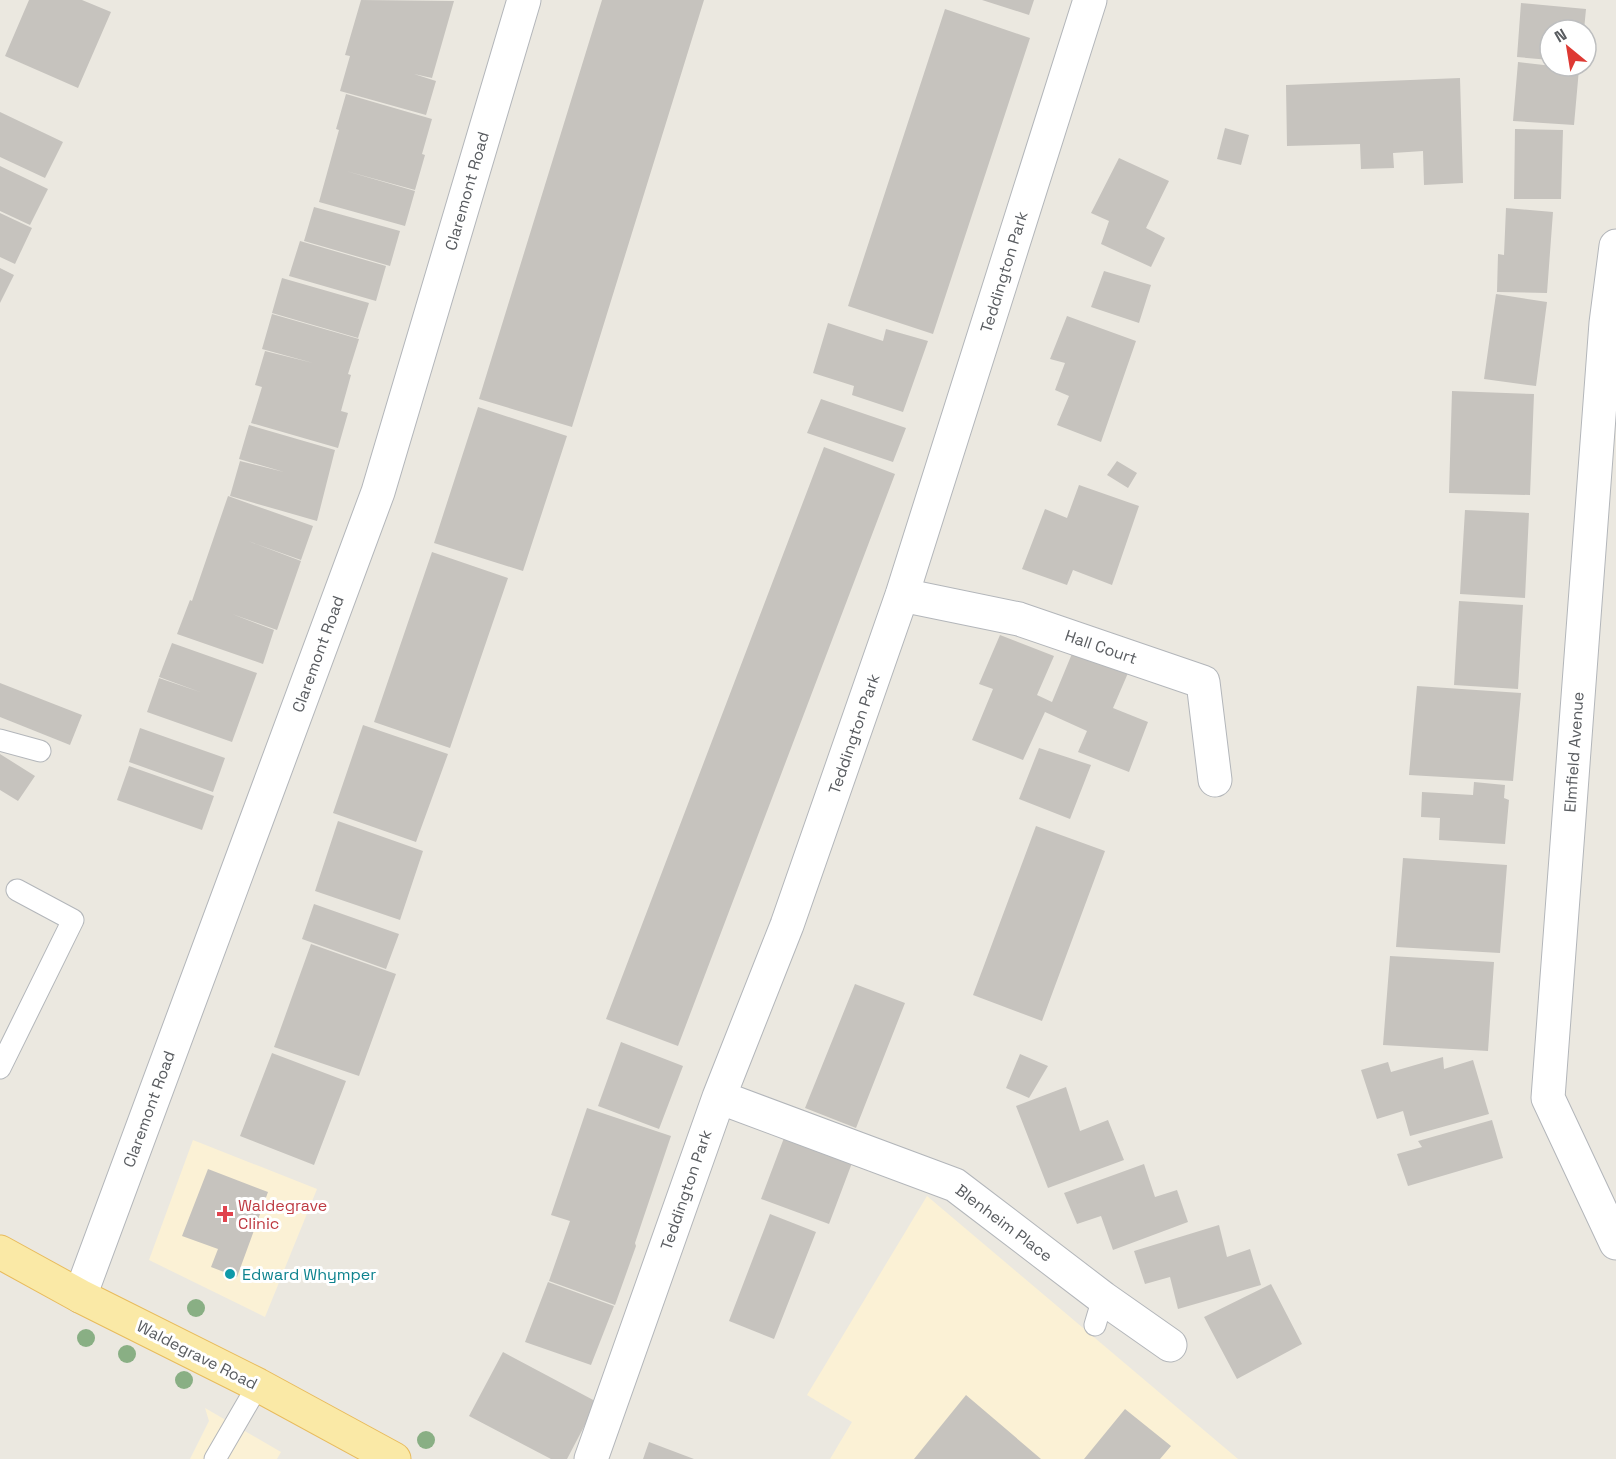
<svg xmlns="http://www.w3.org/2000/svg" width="1616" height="1459" font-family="'Space Grotesk',sans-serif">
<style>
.commercial{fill:#fbf1d5}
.building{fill:#c6c3be}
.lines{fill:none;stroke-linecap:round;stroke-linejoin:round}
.service-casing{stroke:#b3b6ba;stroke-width:23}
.minor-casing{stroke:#b3b6ba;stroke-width:35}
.primary-casing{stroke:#e8bb5c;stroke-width:35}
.service{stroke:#fff;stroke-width:21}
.minor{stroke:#fff;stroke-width:33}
.primary{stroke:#fae9a6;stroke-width:33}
.tree{fill:#89af84}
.health-dot{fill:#e0444e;stroke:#fff;stroke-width:2}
.culture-dot{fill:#0f9aa8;stroke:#fff;stroke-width:2}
.labels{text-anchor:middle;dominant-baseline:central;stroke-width:6;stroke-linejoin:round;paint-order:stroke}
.street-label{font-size:16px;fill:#595c60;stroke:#fff}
.health-label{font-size:16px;fill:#be3a42;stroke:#fff;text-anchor:start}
.culture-label{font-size:16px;fill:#0d838f;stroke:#fff;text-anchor:start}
</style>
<rect width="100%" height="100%" fill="#ebe8e0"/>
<path class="commercial" d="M193 1140 317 1189 265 1317 149 1260Z
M927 1196 1238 1459H830L852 1422 807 1395Z
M205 1408 281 1452 277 1459H190L209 1421Z"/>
<path class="building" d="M29 0H82L111 12 78 88 5 56Z
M361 0 454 1 432 78 414 74 436 81 426 115 340 91 350 56 345 55Z
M602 0H704L572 427 479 399Z
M982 0H1034L1029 15Z
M1521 3 1586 9 1584 30H1550V60L1517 57Z
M945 9 1030 38 933 334 848 306Z
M1518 62 1579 69 1574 125 1513 121Z
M1460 78 1463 183 1424 185 1423 151 1393 153 1394 168 1361 169 1360 144 1287 146 1286 85Z
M346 94 432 119 422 154 425 155 415 190 346 171 415 191 405 226 319 202 339 130 336 129Z
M0 112 63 142 45 178 0 157Z
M1225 128 1249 135 1241 165 1217 159Z
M1515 129 1563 130 1561 199H1514Z
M1119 158 1169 181 1146 228 1165 238 1151 267 1101 244 1109 221 1091 213Z
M0 166 48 189 30 225 0 211Z
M314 207 400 231 390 266 304 241Z
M1506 208 1553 212 1547 293 1497 292 1498 254 1504 255Z
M0 213 32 228 15 264 0 257Z
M300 241 386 266 376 301 289 276Z
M0 268 14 275 0 303Z
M1104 271 1151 285 1139 323 1091 307Z
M282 278 369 303 358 338 272 313Z
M1496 294 1547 302 1536 386 1484 379Z
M272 314 359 339 348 374 351 375 341 411 348 413 338 448 251 423 262 387 255 385 265 351 313 363 262 349Z
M1067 316 1136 341 1101 442 1057 425 1069 396 1055 390 1065 363 1050 359Z
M828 323 883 341 886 329 928 341 903 412 852 395 854 386 813 373Z
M1452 391 1534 394 1530 495 1449 493Z
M821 399 906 428 893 462 807 433Z
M478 407 567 436 523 571 434 543Z
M249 425 335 450 317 521 230 496 240 461 284 472 239 459Z
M824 447 895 474 678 1046 606 1019Z
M1117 461 1137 473 1128 488 1107 475Z
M1079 485 1139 506 1112 585 1073 570 1067 585 1022 569 1045 509 1067 518Z
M228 496 313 526 301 560 248 541 301 561 277 630 232 614 274 630 263 664 177 634 190 600 192 601Z
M1465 510 1529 513 1525 598 1460 594Z
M432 552 508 578 450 748 374 722Z
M1459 601 1523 605 1518 689 1454 685Z
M1000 635 1054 656 1037 695 1052 702 1076 644 1131 666 1113 708 1148 722 1129 772 1078 752 1087 731 1045 712 1023 760 972 740 993 689 979 684Z
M172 643 257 673 232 742 147 712 159 678 200 692 159 677Z
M0 683 82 715 70 745 0 717Z
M1417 686 1521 693 1513 781 1409 775Z
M363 725 448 754 416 842 333 813Z
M140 728 225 758 213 792 129 762Z
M1039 748 1091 765 1070 819 1019 799Z
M0 754 35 776 18 801 0 790Z
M129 766 214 796 202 830 117 800Z
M1474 782 1505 785 1504 798 1509 800 1505 844 1439 840 1440 818 1421 817 1422 792 1473 795Z
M338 821 423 851 400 920 315 891Z
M1036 826 1105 851 1042 1021 973 995Z
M1403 858 1507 865 1500 953 1396 947Z
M314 904 399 934 386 969 302 939Z
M311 944 396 974 359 1076 274 1047Z
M1390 956 1494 962 1488 1051 1383 1045Z
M855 984 905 1003 856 1128 805 1108Z
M621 1042 683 1066 659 1129 598 1106Z
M272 1053 346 1081 314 1165 240 1136Z
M1020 1054 1048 1066 1029 1098 1006 1088Z
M1443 1057 1444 1069 1473 1060 1489 1114 1410 1136 1403 1111 1377 1119 1361 1070 1388 1062 1391 1072Z
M1066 1087 1080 1131 1108 1120 1124 1160 1048 1188 1016 1106Z
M587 1108 671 1136 642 1222 635 1243 636 1246 615 1305 549 1281 570 1221 551 1215Z
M1492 1120 1503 1158 1408 1186 1397 1154 1422 1147 1418 1141Z
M787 1130 855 1155 829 1224 761 1199Z
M1144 1164 1155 1197 1177 1190 1188 1222 1113 1250 1101 1216 1077 1224 1064 1193Z
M208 1169 268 1192 237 1277 211 1267 218 1249 182 1236Z
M770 1214 816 1232 774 1339 729 1321Z
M1219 1225 1227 1257 1250 1249 1261 1285 1178 1309 1170 1277 1145 1284 1134 1251Z
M548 1282 614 1306 591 1365 525 1342Z
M1271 1284 1302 1344 1237 1379 1204 1317Z
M503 1352 597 1402 567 1459H551L469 1416Z
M966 1395 1041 1459H914Z
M1125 1409 1171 1446 1160 1459H1084Z
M649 1442 694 1459H643Z"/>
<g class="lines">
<g class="service-casing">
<path id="service" d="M0 740 40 751
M0 1068 73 920 17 890
M1095 1325 1103 1298
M215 1459 258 1385"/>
</g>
<g class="minor-casing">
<path id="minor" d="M1616 246 1606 323 1548 1098 1616 1243
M902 595 1019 619 1203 682 1215 780
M719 1097 955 1185 1103 1298 1170 1345
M80 1296 378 492 524 0
M591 1459 719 1097 787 925 902 595 1090 0"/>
</g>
<g class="primary-casing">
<path id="primary" d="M0 1252 80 1296 258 1385 394 1459"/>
</g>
<use href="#service" class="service"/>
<use href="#minor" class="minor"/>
<use href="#primary" class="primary"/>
</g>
<g class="tree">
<circle cx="196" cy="1308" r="9"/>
<circle cx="86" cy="1338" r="9"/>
<circle cx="127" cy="1354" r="9"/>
<circle cx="184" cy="1380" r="9"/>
<circle cx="426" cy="1440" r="9"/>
</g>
<path class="health-dot" d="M222 1205h6v6h6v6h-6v6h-6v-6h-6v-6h6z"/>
<circle class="culture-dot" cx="230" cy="1274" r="6"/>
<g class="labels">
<g class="street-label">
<text transform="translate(467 191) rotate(-74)">Claremont Road</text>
<text transform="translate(1004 272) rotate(-73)">Teddington Park</text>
<text transform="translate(1101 647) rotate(19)">Hall Court</text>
<text transform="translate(318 654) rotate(-70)">Claremont Road</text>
<text transform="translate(854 734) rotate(-71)">Teddington Park</text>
<text transform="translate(1574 752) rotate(-86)">Elmfield Avenue</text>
<text transform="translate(149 1109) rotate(-70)">Claremont Road</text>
<text transform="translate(686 1190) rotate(-71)">Teddington Park</text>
<text transform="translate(1004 1223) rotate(37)">Blenheim Place</text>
<text transform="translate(197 1355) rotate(27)">Waldegrave Road</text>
</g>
<g class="health-label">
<text x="238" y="1205">Waldegrave<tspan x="238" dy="18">Clinic</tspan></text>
</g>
<g class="culture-label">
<text x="242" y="1274">Edward Whymper</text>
</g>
</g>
<g transform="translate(1568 48) rotate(330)"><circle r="28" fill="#ffffff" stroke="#bdbebf" stroke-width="1.5"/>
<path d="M0-4.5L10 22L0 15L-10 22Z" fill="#de3933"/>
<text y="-9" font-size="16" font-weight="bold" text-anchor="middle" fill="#595c60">N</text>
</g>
</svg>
